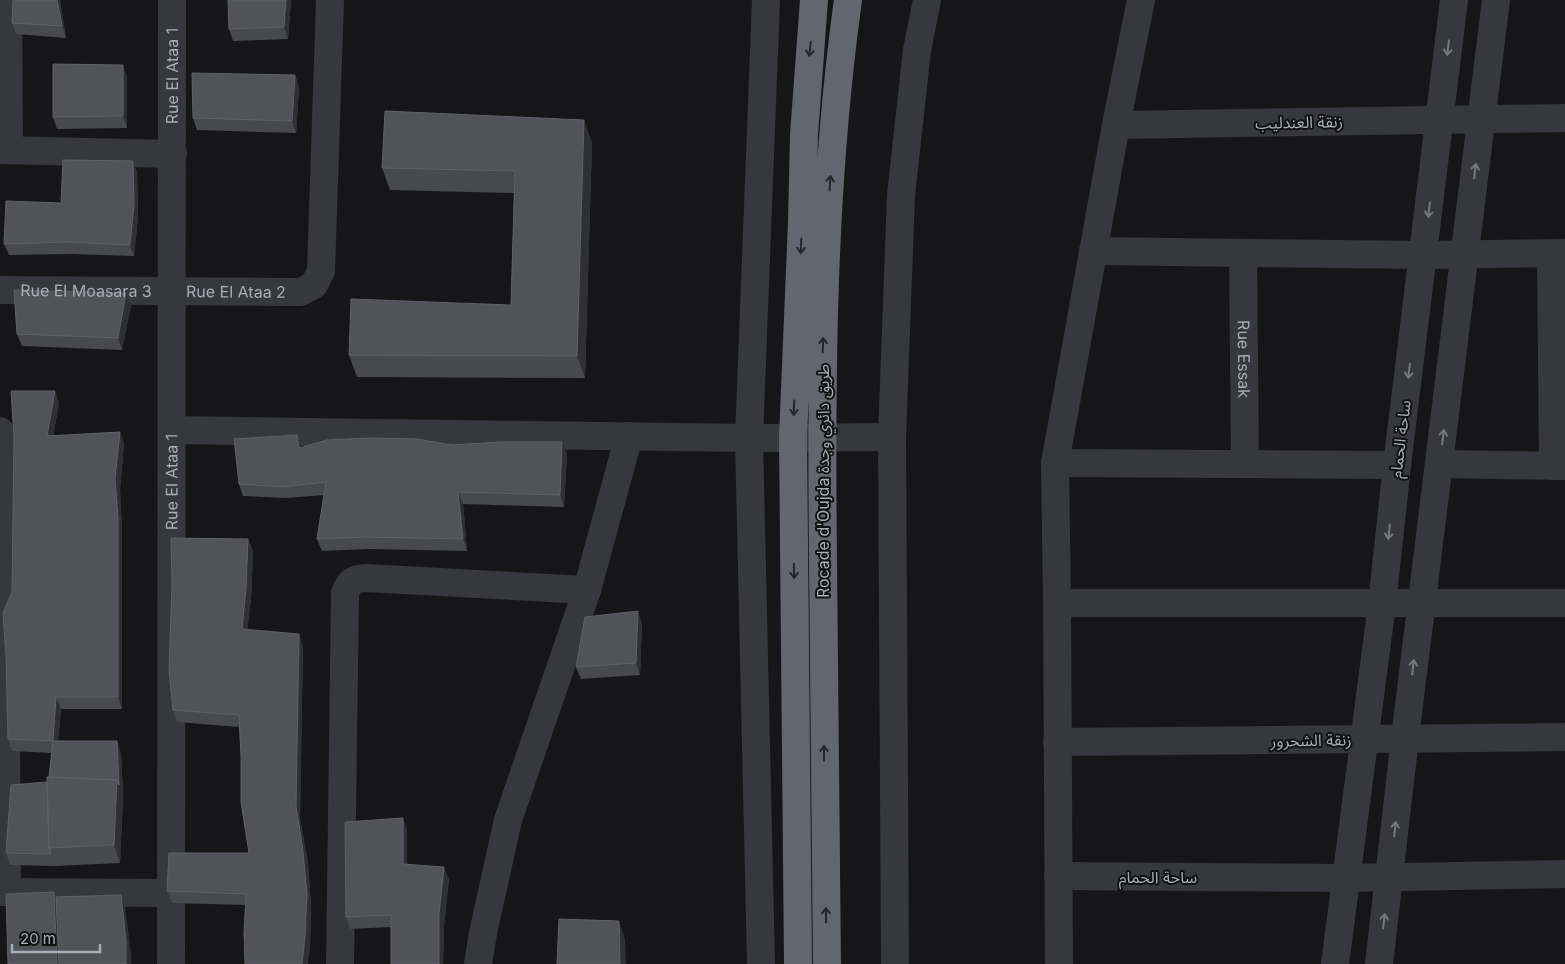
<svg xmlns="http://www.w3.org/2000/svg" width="1565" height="964" font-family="Inter,'Noto Sans Arabic',sans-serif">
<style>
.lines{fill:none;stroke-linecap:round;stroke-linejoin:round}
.minor{stroke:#37383d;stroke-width:28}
.highway{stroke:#63666e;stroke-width:28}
.wall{fill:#47494d}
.shaded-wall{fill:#2f3033}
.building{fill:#525359;stroke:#5f6168}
.oneway{stroke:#757881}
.oneway2{stroke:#26262a}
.labels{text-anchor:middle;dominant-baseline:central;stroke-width:4;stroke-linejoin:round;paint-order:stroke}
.street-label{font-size:16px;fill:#a8adb8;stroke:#111113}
</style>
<rect width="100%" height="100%" fill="#161618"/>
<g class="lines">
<g class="minor">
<path d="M8 0 9 150"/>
<path d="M1116 125 1565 118"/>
<path d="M0 150 173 154"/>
<path d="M1093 251 1423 255 1565 253"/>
<path id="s1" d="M1243 254 1245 464"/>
<path d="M1551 254 1553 466"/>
<path id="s2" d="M0 290 301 292 314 285 321 271 330 0"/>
<path d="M172 430 749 438 892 437"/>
<path d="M0 431 4 438 7 891"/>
<path d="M1055 463 1397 465"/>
<path d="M1440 464 1565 466"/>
<path d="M1057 603H1565"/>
<path d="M1057 742 1565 737"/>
<path d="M1058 876 1346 878 1565 874"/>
<path d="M0 892 171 893"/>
<path id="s3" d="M171 964 172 0"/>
<path d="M340 964 345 593C349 582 354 578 366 578L587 590"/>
<path d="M478 964 483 933 508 820 587 590 629 436"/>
<path d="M761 964 749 438 766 0"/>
<path d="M895 964 892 437 901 195 917 50 927 0"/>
<path d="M1059 964 1057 603 1055 463 1116 125 1141 0"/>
<path d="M1335 964 1382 604 1397 465 1454 0"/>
<path d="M1379 964 1405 738 1496 0"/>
</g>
<path class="highway" d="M798 964 793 437 802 222 804 135 814 0
M827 964C825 830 824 696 823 561 821 374 822 186 848 0"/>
</g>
<path class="wall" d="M13 0H60L66 38 16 34 12 23Z
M228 0H291L288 39 233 41 229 29Z
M123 65 127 77V128L57 129 53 117Z
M295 75 299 87 296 133 197 130 193 118Z
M592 142 585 378 357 377 349 355 511 305 514 193 390 190 382 168Z
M133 161 137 173 138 216 134 256 72 254 9 255 4 244 61 203Z
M131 305 122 350 22 346 17 334Z
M59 403 53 436 124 443 120 490 122 531V709H61L58 741 121 753 123 797 120 863 55 866 10 865 6 853 47 782 49 777 52 753 12 751 8 739 12 592Z
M452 445 567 454 564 507 463 504 467 551 369 549 322 551 317 539 324 495 286 498 243 496 239 484 301 447Z
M248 539 253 551 251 599 247 630 303 646 300 818 308 863 311 906 310 948 246 905 172 903 167 891 249 853 239 727 177 722 173 710Z
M642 623 640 675 581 679 576 667Z
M403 818 407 830V865L449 879 444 925 443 964H391V927L350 929 346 917Z"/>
<path class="shaded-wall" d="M57 0H60L66 38 62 26Z
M286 0H291L288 39 284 27Z
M123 65 127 77V128L123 116Z
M295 75 299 87 296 133 292 121Z
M584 120 592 142 585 378 577 356Z
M133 161 137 173 138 216 134 256 130 245Z
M126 293 131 305 122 350 118 338Z
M55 391 59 403 51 448 47 436Z
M120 432 124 443 120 490 122 531V709L118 697 115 478Z
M297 435 301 447 303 460 299 448Z
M562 442 567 454 564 507 560 495Z
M458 492 463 504 467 551 463 539Z
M248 539 253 551 251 599 246 641 242 629Z
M638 611 642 623 640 675 636 663Z
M299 634 303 646 300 818 308 863 311 906 310 948 308 964H302L296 806Z
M56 697 61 709 57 753 53 741Z
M117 741 121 753 123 797 120 863 114 845Z
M403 818 407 830V876L403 864Z
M444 867 449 879 444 925 443 964H439V913Z
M54 892 61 909 63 964H57Z
M121 895 125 906 131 953V964H126Z
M619 921 625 939 626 964H620Z"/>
<path class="building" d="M13 0H57L62 26 12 23Z
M228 0H286L284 27 229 29Z
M53 64 123 65V116L53 117Z
M192 73 295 75 292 121 193 118Z
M385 111 584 120 577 356 349 355 351 299 511 305 515 171 382 168Z
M63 160 133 161 134 204 130 245 68 242 4 244 6 201 61 203Z
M14 290 126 293 118 338 17 334Z
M11 391H55L47 436 120 432 115 478 118 519V697H56L53 741 8 739 6 656 3 613 12 592 14 437Z
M297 435 299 448 327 440 369 438 417 439 452 445 500 442H562L560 495 458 492 463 539 365 537 317 539 326 482 282 487 239 484 234 439Z
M171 538 248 539 246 588 242 629 299 634 296 806 303 851 307 894 305 936 302 964H245L244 933 246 894 167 891 169 853H249L241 802V756L239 715 173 710 169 671 172 585Z
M638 611 636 663 576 667 585 617Z
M53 741H117L119 785 117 780 49 777Z
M47 777 117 780 114 845 49 848Z
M47 782 49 848 51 854 6 853 11 785Z
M403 818V864L444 867 439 913V964H391V915L346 917 345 822Z
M54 892 57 964H8L6 894Z
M121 895 126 941V964H59L56 897Z
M559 919 619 921 620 964H557Z"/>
<defs><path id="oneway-shaft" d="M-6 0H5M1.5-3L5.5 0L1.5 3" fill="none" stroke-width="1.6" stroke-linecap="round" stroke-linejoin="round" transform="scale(1.25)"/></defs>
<g class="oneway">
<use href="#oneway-shaft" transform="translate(1448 48) rotate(97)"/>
<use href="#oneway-shaft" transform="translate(1475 171) rotate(-83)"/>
<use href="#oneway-shaft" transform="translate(1429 210) rotate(97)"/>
<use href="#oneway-shaft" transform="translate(1409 371) rotate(97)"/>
<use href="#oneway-shaft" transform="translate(1443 437) rotate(-83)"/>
<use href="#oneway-shaft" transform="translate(1389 532) rotate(96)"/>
<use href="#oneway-shaft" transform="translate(1413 667) rotate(-83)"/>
<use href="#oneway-shaft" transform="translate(1395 829) rotate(-84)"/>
<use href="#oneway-shaft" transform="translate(1384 921) rotate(-83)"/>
</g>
<g class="oneway2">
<use href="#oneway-shaft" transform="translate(810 49) rotate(96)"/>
<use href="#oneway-shaft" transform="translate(830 183) rotate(-87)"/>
<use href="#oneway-shaft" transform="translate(801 246) rotate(92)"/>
<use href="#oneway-shaft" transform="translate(823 345) rotate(-88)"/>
<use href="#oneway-shaft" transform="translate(794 408) rotate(92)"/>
<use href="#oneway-shaft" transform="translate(794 571) rotate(89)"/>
<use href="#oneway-shaft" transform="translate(824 753) rotate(-90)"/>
<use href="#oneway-shaft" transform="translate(826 915) rotate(-91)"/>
</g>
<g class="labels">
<g class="street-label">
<text stroke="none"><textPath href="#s3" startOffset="888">Rue El Ataa 1</textPath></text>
<text transform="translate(1299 122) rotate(-1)">زنقة العندليب</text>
<text stroke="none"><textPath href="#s2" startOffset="86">Rue El Moasara 3</textPath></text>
<text stroke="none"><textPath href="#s2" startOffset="236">Rue El Ataa 2</textPath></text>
<text stroke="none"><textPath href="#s1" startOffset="105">Rue Essak</textPath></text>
<text transform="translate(1400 439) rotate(-83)">ساحة الحمام</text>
<text transform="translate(823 481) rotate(-90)">Rocade d'Oujda طريق دائري وجدة</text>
<text stroke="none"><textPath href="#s3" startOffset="482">Rue El Ataa 1</textPath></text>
<text transform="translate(1311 740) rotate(-1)">زنقة الشحرور</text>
<text x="1158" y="877">ساحة الحمام</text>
</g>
</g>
<path d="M12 944v8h88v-8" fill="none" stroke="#a8adb8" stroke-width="2.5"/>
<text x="20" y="944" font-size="15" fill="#a8adb8" stroke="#111113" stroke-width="4" paint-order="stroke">20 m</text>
</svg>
